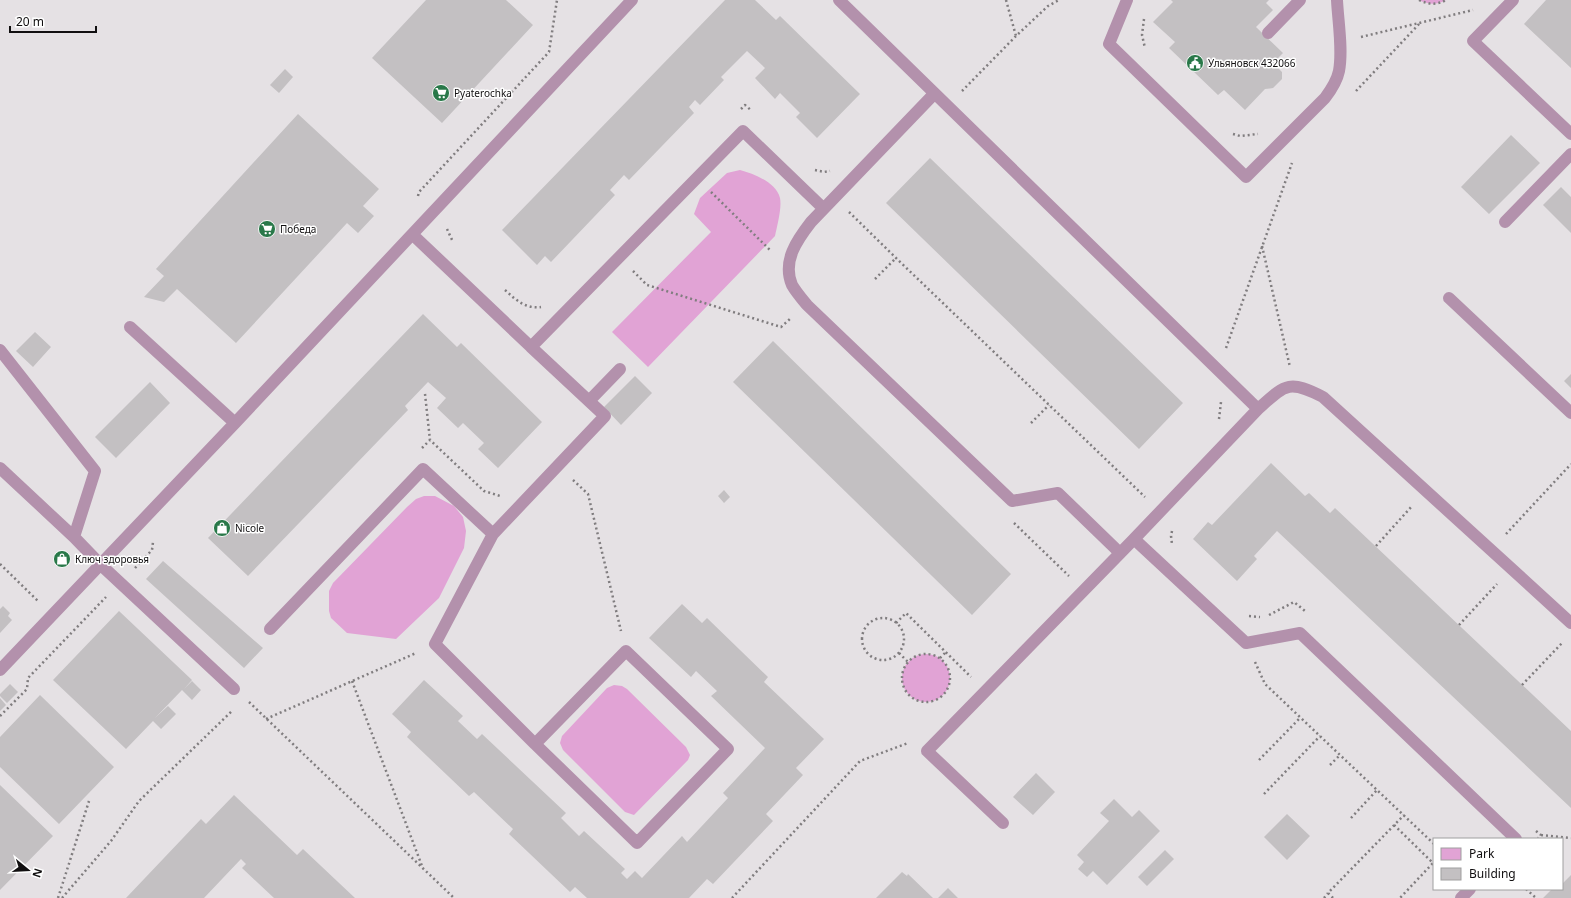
<svg xmlns="http://www.w3.org/2000/svg" width="1571" height="898" font-family="'Noto Sans',sans-serif">
<style>
.green{fill:#e1a3d5}
.building{fill:#c3c0c2}
.lines{fill:none;stroke-linecap:round;stroke-linejoin:round}
.path{stroke:#807d7f;stroke-width:2.5;stroke-dasharray:2 3;stroke-linecap:butt}
.service{stroke:#b391ac;stroke-width:12}
.labels{text-anchor:middle;dominant-baseline:central;stroke-width:3;stroke-linejoin:round;paint-order:stroke}
.poi-label{font-size:10px;fill:#110f10;stroke:#fff;text-anchor:start}
</style>
<rect width="100%" height="100%" fill="#e5e1e4"/>
<path class="green" d="M1419 0H1446C1437 5 1429 5 1419 0Z
M740 170C754 174 776 182 780 198 782 208 777 226 775 236L648 367 612 332 711 232 694 214 700 198 727 173Z
M424 496H435L454 506 463 517 466 531 464 548 439 598 396 639 347 633 331 618 329 611V591L333 583 407 507 416 499Z
M902 678a24 24 0 1 1 48 0a24 24 0 1 1-48 0Z
M614 685 622 686 627 689 686 747 690 755 688 760 634 815 625 812 563 750 560 743 562 736 607 688Z"/>
<path class="building" d="M426 0H506L533 25 442 123 372 58Z
M725 0H755L776 20 780 16 860 94 817 138 796 117 800 113 780 93 775 99 755 78 765 68 747 51 721 77 724 80 700 105 695 100 689 107 694 113 629 180 624 175 610 190 615 195 551 262 545 256 537 265 502 230Z
M1171 0H1269L1266 3 1273 10 1256 27 1283 53 1273 63 1282 72V79L1273 88 1265 89 1245 110 1224 90 1218 95 1169 48 1175 42 1153 22 1173 2Z
M1546 0H1571V68L1524 24Z
M285 69 293 77 279 93 270 85Z
M298 114 379 189 363 206 374 216 358 233 347 223 236 343 177 289 164 302 144 297 164 276 156 269Z
M1511 135 1540 163 1489 214 1461 187Z
M930 158 1183 403 1139 449 886 203Z
M1561 187 1571 197V233L1543 205Z
M423 314 457 347 461 343 542 422 498 468 478 449 484 443 463 423 458 428 437 408 446 398 428 382 405 406 408 410 248 576 208 538Z
M35 332 51 347 33 367 16 351Z
M773 341 1011 574 972 615 733 382Z
M1571 374V388L1564 381Z
M635 376 652 393 621 425 604 407Z
M150 382 170 403 116 458 95 437Z
M1271 463 1305 496 1309 493 1330 513 1335 508 1571 731V808L1277 531 1254 556 1257 559 1237 581 1193 539 1208 522 1212 525Z
M724 490 730 497 724 503 718 496Z
M163 561 263 648 244 668 146 579Z
M682 604 702 623 707 618 768 677 764 682 824 739 796 768 803 775 766 814 773 821 713 884 707 879 689 898H587L575 887 570 892 509 834 513 829 474 792 469 796 407 737 411 732 392 714 424 680 463 716 458 721 477 739 482 734 566 813 561 818 579 836 584 831 625 869 621 873 627 879 635 871 642 878 682 836 687 842 728 798 723 793 765 748 711 696 717 691 696 671 691 677 649 638Z
M3 606 10 613 8 616 12 620 0 633V609Z
M119 611 192 680 184 689 192 681 201 690 192 700 182 690 155 718 168 706 176 714 161 729 153 721 126 749 53 680Z
M10 684 18 692 7 703 0 696V694Z
M40 695 114 767 59 824 0 767V737Z
M0 698 6 705 0 711Z
M1036 773 1055 792 1033 815 1013 797Z
M0 785 53 836 0 890Z
M234 795 297 855 303 849 355 898H274L242 868 246 864 241 859 204 898H126L201 819 206 824Z
M1114 799 1132 817 1139 810 1160 831 1107 885 1093 871 1087 877 1078 869 1084 862 1077 855 1109 821 1100 813Z
M1287 814 1310 836 1287 860 1264 837Z
M1165 850 1174 859 1147 886 1138 877Z
M902 872 907 876 908 874 933 898H876Z
M1571 875V898H1543L1552 889H1562V884Z
M948 888 958 898H938Z"/>
<g class="lines">
<path class="path" d="M1006 0 1016 36
M1419 0C1429 5 1437 5 1446 0
M1144 19 1142 35 1145 48
M1361 37 1473 10
M962 91 1016 36 1048 6 1059 0
M1356 91 1420 23
M741 109 745 105 752 111
M1233 134 1240 136 1258 134
M815 170 824 172 830 171
M711 192 770 250
M418 196 419 192 549 52 557 0
M849 212 896 258 1145 497
M447 229 453 242
M1262 246 1290 367
M633 271 647 285 781 327 791 318
M875 279 896 258
M505 290C516 300 525 309 541 307
M1226 348 1292 163
M425 394 430 440
M1219 419 1221 402
M1031 423 1049 405
M422 448 430 440 484 491 500 496
M573 480 588 494 621 631
M1014 523 1069 576
M1172 531 1171 536 1172 544
M1506 534 1571 464
M1376 546 1412 506
M0 564 38 601
M135 568 152 550 153 542
M1269 615 1294 602 1305 611
M1249 616 1260 617
M862 639a21 21 0 1 1 42 0a21 21 0 1 1-42 0Z
M896 623 906 613 971 677
M1459 625 1497 584
M899 653 908 662
M902 678a24 24 0 1 1 48 0a24 24 0 1 1-48 0Z
M940 658 946 652
M1255 662 1265 684 1434 844
M352 681 422 866
M1522 685 1563 642
M249 702 454 898
M0 716 27 689 28 678 106 597
M266 719 416 653
M1259 760 1300 718
M1330 765 1340 755
M1264 794 1320 736
M1351 818 1377 790
M1394 825 1433 863 1400 898
M1536 831 1541 835 1538 838
M1541 835 1571 838
M1526 889 1536 898
M58 898 89 801
M62 898 111 841 139 801 233 710
M732 898 860 761 908 743
M1324 898 1328 893
M1333 898 1328 893 1404 815"/>
<path class="service" d="M839 0 1258 409C1285 385 1288 379 1323 397L1571 623
M1127 0 1109 44 1246 177 1325 98C1331 90 1337 81 1339 71 1343 50 1338 21 1337 0
M1513 0 1473 41 1571 134
M1268 33 1300 0
M934 94 811 222C797 240 782 261 792 285 796 292 802 299 807 305L1012 501 1058 493 1120 553
M1505 222 1571 154
M413 235 531 347 743 131 823 208
M1449 298 1571 413
M130 327 235 423
M531 347 605 416 493 534 435 644 535 744 626 651 728 749 637 843 535 744
M0 350 95 471 74 537 101 565 234 689
M589 401 620 369
M1258 409 1134 539 1246 643 1300 633 1516 839
M0 468 74 537
M270 629 423 469 493 534
M0 670 235 423 632 0
M1003 823 927 751 1134 539
M1461 898 1470 889"/>
</g>
<defs>
<g id="civic-disc" transform="scale(0.9)"><circle r="9.5" fill="#297849" stroke="#fff"/><path d="M-.6-6.5H3V-4.5H.6V-3L4-1V1h2V6H-6V1h2V-1L-.6-3ZM-1.2 2.5V6h2.4V2.5Z" fill="#fff"/></g>
<g id="supermarket-disc" transform="scale(0.9)"><circle r="9.5" fill="#297849" stroke="#fff"/><path d="M-6-5.5h2.5l.6 2H6L4.5 2H-2.5L-4.4-4H-6ZM-1.5 3.2a1.3 1.3 0 1 0 .1 0ZM3 3.2a1.3 1.3 0 1 0 .1 0Z" fill="#fff"/></g>
<g id="shop-disc" transform="scale(0.9)"><circle r="9.5" fill="#297849" stroke="#fff"/><path d="M-5-2.5h2.3a2.7 3.5 0 0 1 5.4 0H5L5.5 6h-11ZM-1.5-2.5h3a1.5 2.3 0 0 0-3 0Z" fill="#fff"/></g>
</defs>
<g fill-rule="evenodd">
<use href="#civic-disc" x="1195" y="63"/>
<use href="#supermarket-disc" x="441" y="93"/>
<use href="#supermarket-disc" x="267" y="229"/>
<use href="#shop-disc" x="222" y="528"/>
<use href="#shop-disc" x="62" y="559"/>
</g>
<g class="labels">
<g class="poi-label">
<text x="1208" y="63">Ульяновск 432066</text>
<text x="454" y="93">Pyaterochka</text>
<text x="280" y="229">Победа</text>
<text x="235" y="528">Nicole</text>
<text x="75" y="559">Ключ здоровья</text>
</g>
</g>
<rect x="1433" y="838" width="130" height="52" fill="#ffffff" stroke="#a09f9f"/>
<rect x="1441" y="848" width="20" height="12" fill="#e1a3d5" stroke="#a09f9f"/>
<text x="1469" y="858" font-size="12" fill="#110f10">Park</text>
<rect x="1441" y="868" width="20" height="12" fill="#c3c0c2" stroke="#a09f9f"/>
<text x="1469" y="878" font-size="12" fill="#110f10">Building</text>
<g transform="translate(28 870) rotate(108)" stroke="#ffffff" stroke-width="3" paint-order="stroke">
<path d="M0-3L7 15L0 10L-7 15Z" fill="#110f10"/>
<text y="-6" font-size="11" font-weight="bold" text-anchor="middle" fill="#110f10">N</text>
</g>
<path d="M10 26v6h86v-6" fill="none" stroke="#110f10" stroke-width="2"/>
<text x="16" y="26" font-size="12" fill="#110f10" stroke="#ffffff" stroke-width="3" paint-order="stroke">20 m</text>
</svg>
